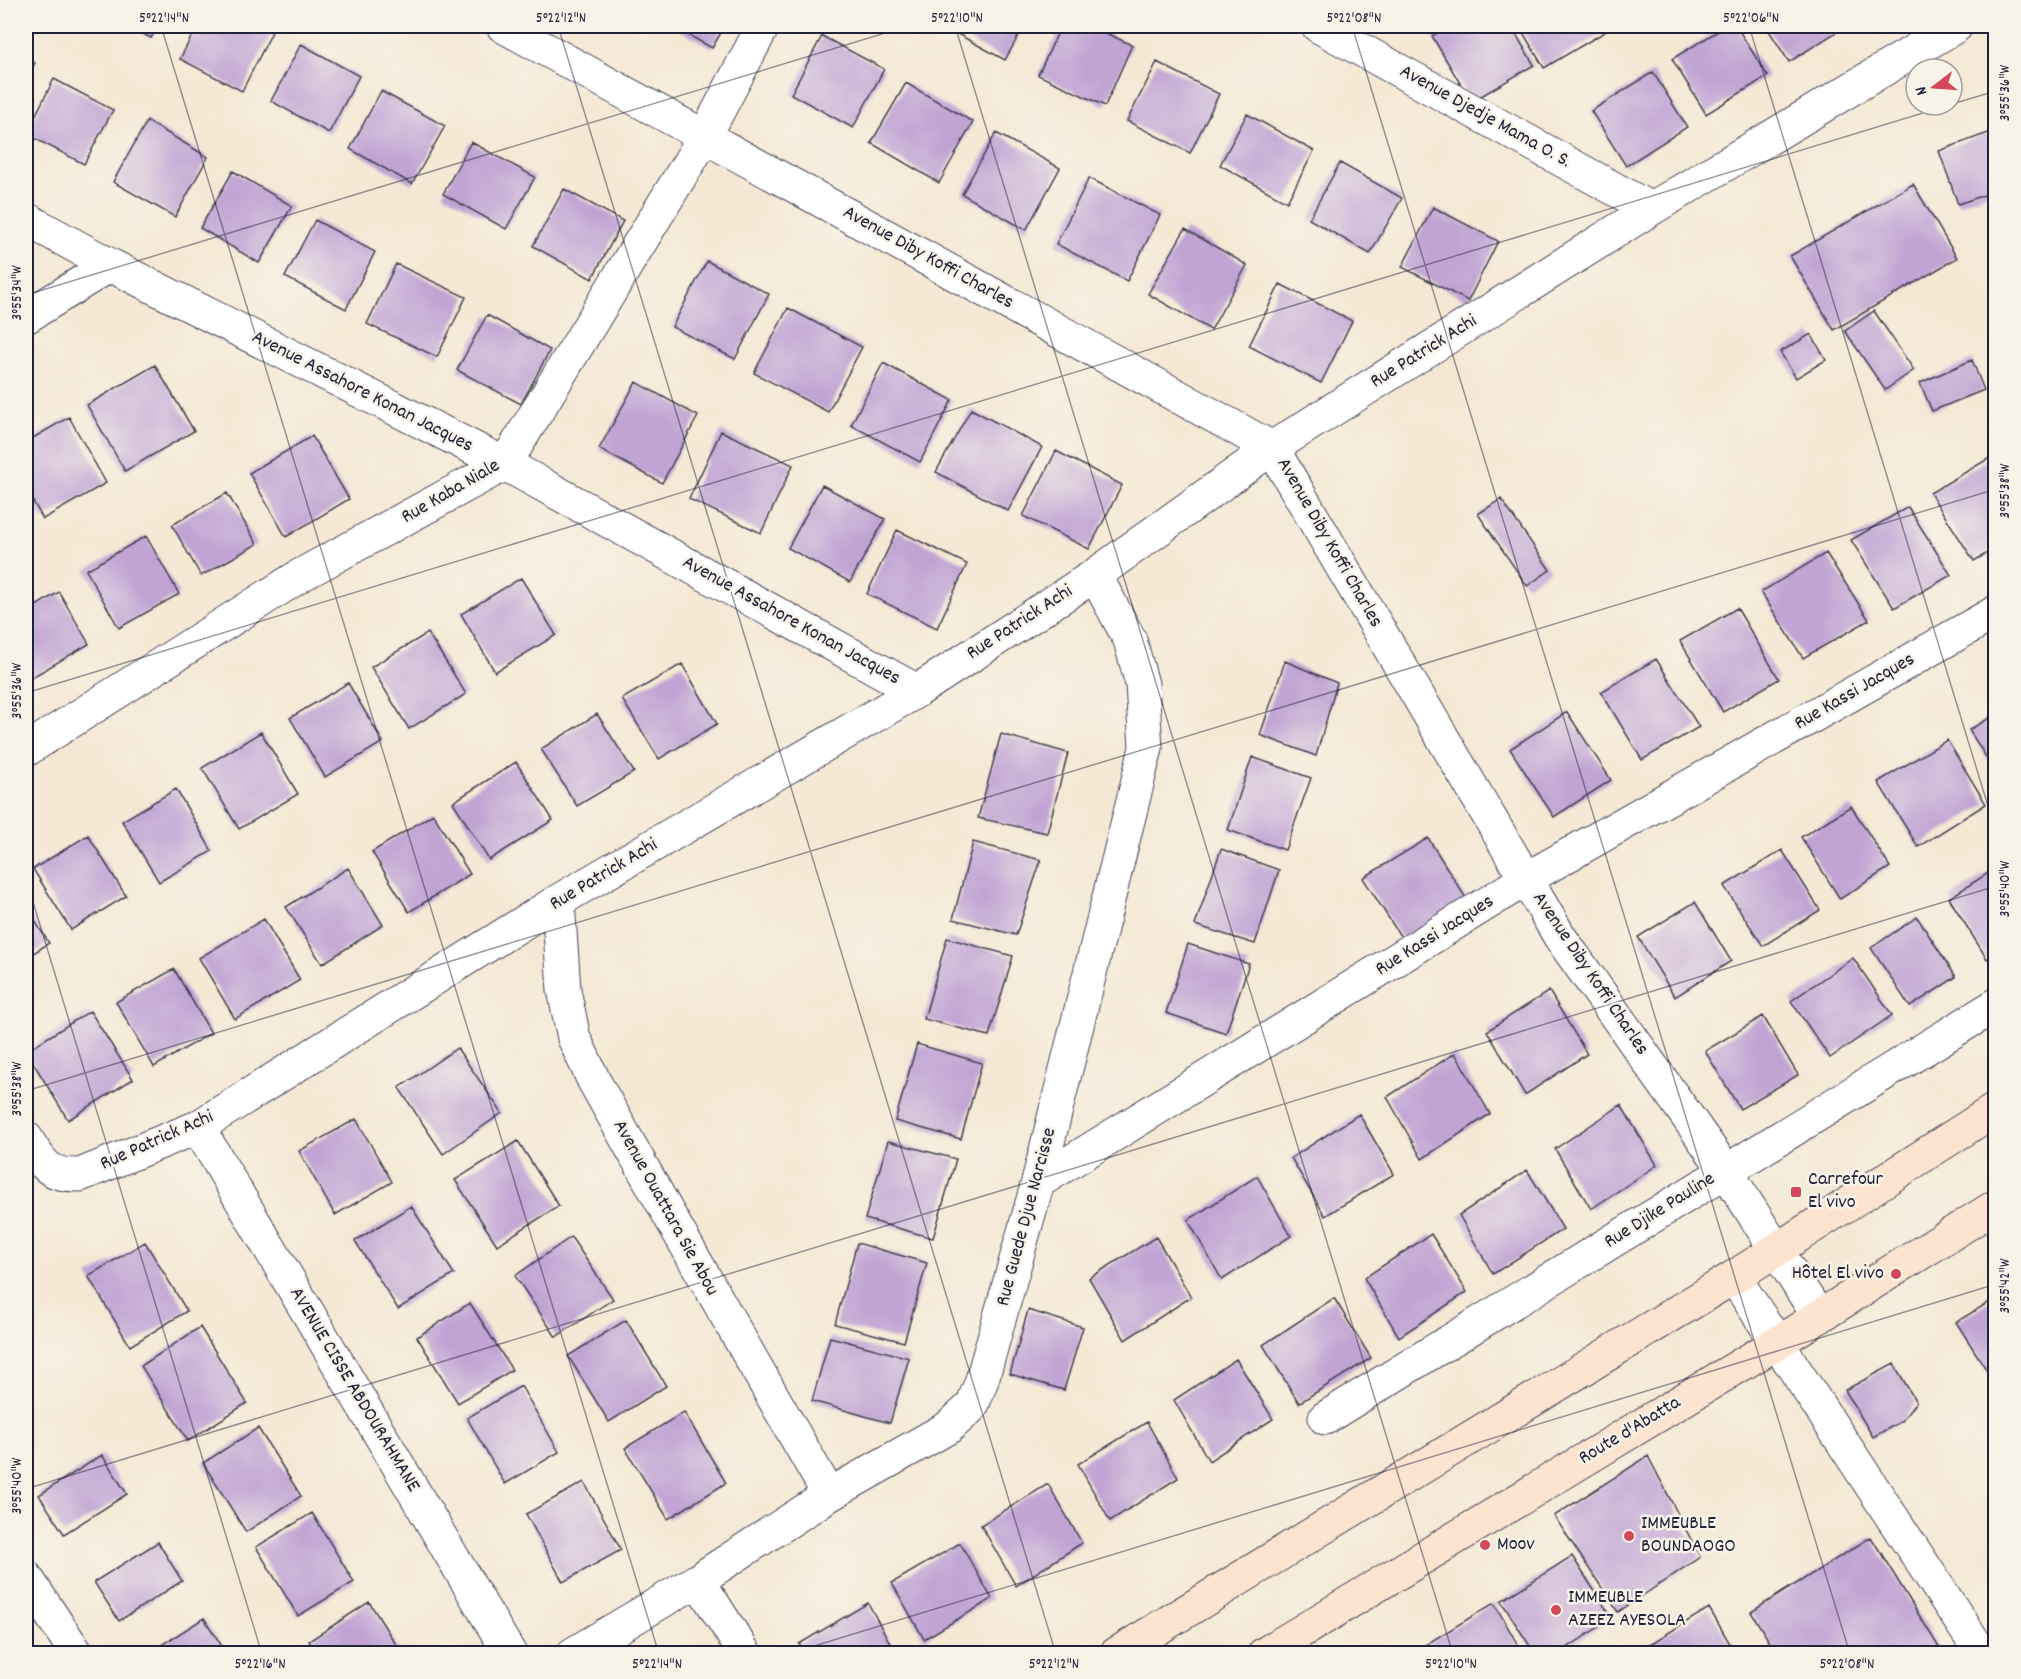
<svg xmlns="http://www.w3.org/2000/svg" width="2021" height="1679" font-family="Dekko,sans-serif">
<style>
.building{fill:#c1a4d4}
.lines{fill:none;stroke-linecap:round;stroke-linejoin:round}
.street-casing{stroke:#424052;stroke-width:35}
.secondary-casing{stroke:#424052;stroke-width:35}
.street{stroke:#fff;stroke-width:33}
.secondary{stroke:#fde4d1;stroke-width:33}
.ticks{fill:none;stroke:#22223b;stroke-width:1.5;stroke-opacity:0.45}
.poi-dot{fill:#d1495b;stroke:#f7f3e8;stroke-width:2}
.labels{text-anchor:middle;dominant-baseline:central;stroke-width:5;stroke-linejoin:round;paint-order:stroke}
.street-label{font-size:20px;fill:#22223b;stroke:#f7f3e8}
.poi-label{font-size:20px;fill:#22223b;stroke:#f7f3e8;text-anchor:start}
.neatline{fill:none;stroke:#22223b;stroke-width:2}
.ticks-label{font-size:15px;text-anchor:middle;fill:#22223b}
</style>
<rect width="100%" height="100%" fill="#f7f3e8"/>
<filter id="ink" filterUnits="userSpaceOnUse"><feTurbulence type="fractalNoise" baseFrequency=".0167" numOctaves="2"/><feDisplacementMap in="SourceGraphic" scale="12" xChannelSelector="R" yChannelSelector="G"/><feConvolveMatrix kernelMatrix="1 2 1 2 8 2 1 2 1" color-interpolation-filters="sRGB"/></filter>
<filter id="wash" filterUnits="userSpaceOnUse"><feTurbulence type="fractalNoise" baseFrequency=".008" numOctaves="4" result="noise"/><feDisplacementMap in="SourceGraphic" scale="24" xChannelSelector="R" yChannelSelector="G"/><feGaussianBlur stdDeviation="1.35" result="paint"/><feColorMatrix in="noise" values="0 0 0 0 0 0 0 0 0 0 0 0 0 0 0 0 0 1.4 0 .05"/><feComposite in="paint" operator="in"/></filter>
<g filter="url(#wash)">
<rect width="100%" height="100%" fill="#f5e8d4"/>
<g id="blocks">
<path class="building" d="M127 26H158L151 38Z
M197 26H261L272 32 242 91 180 59Z
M672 26H725L712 48Z
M943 26H1024L1005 60Z
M1061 26H1090L1132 45 1105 106 1038 75Z
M1450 26H1511L1534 65 1471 102 1432 36Z
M1519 26H1615L1544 68Z
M1726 26H1736L1768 76 1706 114 1672 59Z
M1766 26H1846L1789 62Z
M822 36 884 69 853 128 791 94Z
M301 44 359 76 329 133 271 101Z
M26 57 35 63 26 78Z
M1157 62 1219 94 1190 153 1127 121Z
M1653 72 1687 127 1626 166 1591 111Z
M54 79 113 110 84 164 26 134Z
M906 83 973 122 939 183 871 143Z
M381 91 445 126 412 184 350 149Z
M1247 114 1314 151 1287 202 1220 165Z
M147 121 208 157 175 217 113 182Z
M1996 130V191L1958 204 1939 151Z
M996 133 1060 168 1026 230 962 194Z
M471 142 535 177 506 229 443 194Z
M1340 163 1402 198 1370 254 1309 219Z
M233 171 292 206 259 263 200 228Z
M1089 178 1160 215 1127 281 1056 244Z
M1913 184 1957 258 1834 330 1790 256Z
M564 189 623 221 592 279 533 246Z
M1433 207 1498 241 1468 301 1402 267Z
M315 220 375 252 346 309 285 277Z
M1185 229 1247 265 1211 330 1148 294Z
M707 261 769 294 735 359 672 327Z
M396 264 466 297 437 357 367 324Z
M1280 284 1352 321 1321 383 1249 346Z
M788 308 862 347 828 412 754 373Z
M1874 311 1914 370 1885 390 1845 331Z
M487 315 550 350 521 404 457 370Z
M1811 334 1826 360 1796 378 1780 352Z
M1972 360 1984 390 1932 411 1920 383Z
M883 363 952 400 920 462 851 425Z
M155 365 194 431 125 471 87 405Z
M636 382 698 416 662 483 599 449Z
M971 409 1042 447 1008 511 936 472Z
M69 417 106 483 43 519 26 489V442Z
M721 431 793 465 761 533 689 499Z
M312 436 349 499 286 537 249 473Z
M1056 451 1122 485 1089 549 1023 516Z
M1993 456 1996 460V548L1974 561 1930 493Z
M822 485 885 519 850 582 788 548Z
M227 493 257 544 201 576 172 525Z
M1501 499 1550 570 1527 586 1478 514Z
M1908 507 1951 575 1894 608 1851 540Z
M897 530 967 564 937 628 867 594Z
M146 536 179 594 119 628 86 570Z
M1826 553 1869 620 1803 658 1761 592Z
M521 578 556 635 495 672 461 614Z
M59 592 89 644 29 679 26 673V612Z
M1737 608 1779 679 1723 712 1680 641Z
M428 633 466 694 409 729 371 667Z
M1656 659 1699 727 1642 760 1601 692Z
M1285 661 1337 683 1316 756 1260 735Z
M682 664 717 724 659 759 622 699Z
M348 683 383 742 325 777 290 718Z
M1567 712 1611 780 1554 817 1510 749Z
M597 714 634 772 577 806 541 749Z
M1996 714V773L1969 730Z
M261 732 298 794 239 829 202 768Z
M1001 734 1068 753 1047 833 978 818Z
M1947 740 1986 804 1918 847 1878 782Z
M1252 757 1311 778 1285 850 1228 830Z
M516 762 553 820 489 860 453 802Z
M176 789 212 851 159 882 122 821Z
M1851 806 1890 867 1840 899 1801 837Z
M433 814 470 874 409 912 372 852Z
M88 835 126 896 71 930 33 869Z
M1428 838 1469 903 1404 942 1363 878Z
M973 842 1041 860 1016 935 953 919Z
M1221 849 1279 870 1255 944 1195 925Z
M1782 850 1820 910 1763 946 1724 886Z
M348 868 383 925 322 964 286 907Z
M1996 868V954L1987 959 1949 898Z
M1695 902 1731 961 1675 997 1638 937Z
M26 907 49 943 26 958Z
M1917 917 1956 977 1910 1007 1871 948Z
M264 919 300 980 235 1019 199 958Z
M947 938 1013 956 989 1036 924 1019Z
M1188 944 1249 964 1226 1033 1166 1013Z
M1853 958 1892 1015 1830 1058 1791 1001Z
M174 969 211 1033 154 1067 116 1002Z
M1549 991 1587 1054 1525 1095 1487 1031Z
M90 1011 133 1079 68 1120 26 1051Z
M1763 1016 1798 1075 1740 1109 1705 1051Z
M917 1044 982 1063 961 1139 895 1121Z
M457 1048 502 1113 443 1154 399 1088Z
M1455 1053 1490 1114 1422 1159 1387 1097Z
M1621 1105 1657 1165 1591 1209 1555 1149Z
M1359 1114 1394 1174 1325 1216 1291 1158Z
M356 1119 392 1182 335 1215 299 1151Z
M518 1141 559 1206 497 1245 455 1180Z
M888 1141 956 1159 933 1238 865 1219Z
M1527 1170 1563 1229 1493 1274 1459 1215Z
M1257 1176 1291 1236 1222 1280 1188 1220Z
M411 1206 454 1274 398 1309 355 1241Z
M1431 1234 1467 1292 1399 1337 1364 1278Z
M571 1237 613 1299 556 1337 515 1276Z
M1156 1237 1191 1297 1125 1340 1089 1278Z
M145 1242 187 1311 130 1346 88 1276Z
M857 1243 927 1263 904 1342 835 1324Z
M1334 1298 1371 1358 1299 1403 1263 1345Z
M1996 1298V1385L1956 1322Z
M470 1303 512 1370 458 1403 417 1337Z
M1028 1310 1083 1327 1064 1390 1010 1374Z
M626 1320 666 1386 609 1422 568 1356Z
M200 1327 247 1403 188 1441 141 1366Z
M830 1337 909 1358 890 1423 812 1401Z
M1236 1359 1273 1419 1209 1461 1174 1400Z
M1894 1364 1916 1402 1902 1421 1873 1437 1845 1390Z
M521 1386 559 1452 505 1484 467 1418Z
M684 1412 726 1483 668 1519 625 1448Z
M1147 1422 1178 1478 1110 1521 1078 1464Z
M258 1428 301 1496 246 1532 203 1463Z
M102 1455 127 1494 64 1534 39 1495Z
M1648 1456 1700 1557 1618 1612 1554 1516Z
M584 1482 621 1550 563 1582 526 1514Z
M1048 1484 1082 1543 1016 1586 981 1525Z
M312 1513 354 1582 298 1616 256 1547Z
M1871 1537 1943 1654H1777L1751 1612Z
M158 1542 182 1581 119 1621 94 1582Z
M960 1543 992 1599 924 1639 892 1583Z
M1572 1556 1612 1618 1558 1654H1535L1501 1601Z
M369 1602 402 1654H317L309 1641Z
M868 1603 896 1654H805L799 1644Z
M1494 1603 1523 1654H1430L1425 1645Z
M1709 1608 1736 1654H1644L1642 1649Z
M204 1618 227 1654H147Z"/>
</g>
</g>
<g filter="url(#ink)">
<use href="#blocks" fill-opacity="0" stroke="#424052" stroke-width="1.5"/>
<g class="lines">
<g class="street-casing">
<path id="street" d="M503 26 1272 448 1560 937 1726 1171 1819 1317
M1318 26 1651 209
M26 219 110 265 505 464 917 691
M26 317 110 265
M26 750 301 575 505 464 705 136 763 26
M558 901 564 990 574 1038 594 1081 673 1222 829 1495
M198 1127 510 1654
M26 1138C42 1163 47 1176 80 1175L198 1127 558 901 917 691 1095 575 1272 448 1651 209 1956 26
M1038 1182 1526 879 1996 612
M1734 1277 1982 1654
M1325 1418 1996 1005
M26 1577 77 1654
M698 1580 745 1654
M573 1654 698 1580 829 1495 949 1427 972 1406 982 1380 1038 1182 1146 748 1142 684 1130 640 1095 575"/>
</g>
<g class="secondary-casing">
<path id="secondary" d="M1116 1654 1734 1277 1996 1109
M1264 1654 1777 1343 1996 1206"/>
</g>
<use href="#street" class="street"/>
<use href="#secondary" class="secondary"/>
</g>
</g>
<path class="ticks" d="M161 26 659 1654M558 26 1056 1654M955 26 1453 1654M1352 26 1850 1654M1749 26 1996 832M1952 104 1996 91M26 295 908 26M26 693 1949 105M26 879 262 1654M26 1091 1996 489M26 1489 1996 886M788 1654 1996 1284"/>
<g class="poi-dot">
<rect x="1790" y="1186" width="12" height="12" rx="3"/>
<circle cx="1896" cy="1274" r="6"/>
<circle cx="1629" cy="1536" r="6"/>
<circle cx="1485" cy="1545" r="6"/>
<circle cx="1556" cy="1610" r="6"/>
</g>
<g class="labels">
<g class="street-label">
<text transform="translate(1485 117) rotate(29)">Avenue Djedje Mama O. S.</text>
<text transform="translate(928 258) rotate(29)">Avenue Diby Koffi Charles</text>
<text transform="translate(1424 352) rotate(-32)">Rue Patrick Achi</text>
<text transform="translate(362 392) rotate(27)">Avenue Assahore Konan Jacques</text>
<text transform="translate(451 492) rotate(-30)">Rue Kaba Niale</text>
<text transform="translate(1329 543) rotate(60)">Avenue Diby Koffi Charles</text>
<text transform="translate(791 621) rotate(29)">Avenue Assahore Konan Jacques</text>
<text transform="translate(1020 623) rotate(-33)">Rue Patrick Achi</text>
<text transform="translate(1855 692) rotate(-30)">Rue Kassi Jacques</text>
<text transform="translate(604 875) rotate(-31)">Rue Patrick Achi</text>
<text transform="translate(1435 936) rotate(-32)">Rue Kassi Jacques</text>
<text transform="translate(1590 974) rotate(56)">Avenue Diby Koffi Charles</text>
<text transform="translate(157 1141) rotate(-24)">Rue Patrick Achi</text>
<text transform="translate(665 1208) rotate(61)">Avenue Ouattara Sie Abou</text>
<text transform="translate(1660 1211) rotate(-32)">Rue Djike Pauline</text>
<text transform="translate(1027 1217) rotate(-75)">Rue Guede Djue Narcisse</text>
<text transform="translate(354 1390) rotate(59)">AVENUE CISSE ABDOURAHMANE</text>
<text transform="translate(1630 1431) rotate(-31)">Route d'Abatta</text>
</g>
<g class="poi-label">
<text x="1808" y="1180">Carrefour<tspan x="1808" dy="23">El vivo</tspan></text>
<text x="1884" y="1274" text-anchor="end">Hôtel El vivo</text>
<text x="1641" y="1524">IMMEUBLE<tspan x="1641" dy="23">BOUNDAOGO</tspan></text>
<text x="1497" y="1545">Moov</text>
<text x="1568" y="1598">IMMEUBLE<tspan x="1568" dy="23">AZEEZ AYESOLA</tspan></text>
</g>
</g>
<rect width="2021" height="1679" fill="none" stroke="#f7f3e8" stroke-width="66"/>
<g transform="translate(1934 87) rotate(253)"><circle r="28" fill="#f7f3e8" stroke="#a29fa3" stroke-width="1.5"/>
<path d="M0-4.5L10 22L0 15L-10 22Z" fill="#d1495b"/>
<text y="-9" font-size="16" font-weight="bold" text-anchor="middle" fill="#22223b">N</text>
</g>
<rect x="33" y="33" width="1955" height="1613" class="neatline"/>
<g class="ticks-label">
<text x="164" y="22">5°22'14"N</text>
<text x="561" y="22">5°22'12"N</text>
<text x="957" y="22">5°22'10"N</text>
<text x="1354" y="22">5°22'08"N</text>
<text x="1751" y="22">5°22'06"N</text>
<text transform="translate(2004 93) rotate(-90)" y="5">3°55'36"W</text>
<text transform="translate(16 293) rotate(-90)" y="5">3°55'34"W</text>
<text transform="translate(2004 491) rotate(-90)" y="5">3°55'38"W</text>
<text transform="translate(16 691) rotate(-90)" y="5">3°55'36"W</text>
<text transform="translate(2004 889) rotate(-90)" y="5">3°55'40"W</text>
<text transform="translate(16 1089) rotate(-90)" y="5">3°55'38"W</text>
<text transform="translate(2004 1286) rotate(-90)" y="5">3°55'42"W</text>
<text transform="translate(16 1486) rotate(-90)" y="5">3°55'40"W</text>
<text x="260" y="1668">5°22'16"N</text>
<text x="657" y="1668">5°22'14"N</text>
<text x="1054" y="1668">5°22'12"N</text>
<text x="1451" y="1668">5°22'10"N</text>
<text x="1847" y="1668">5°22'08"N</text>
</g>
</svg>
